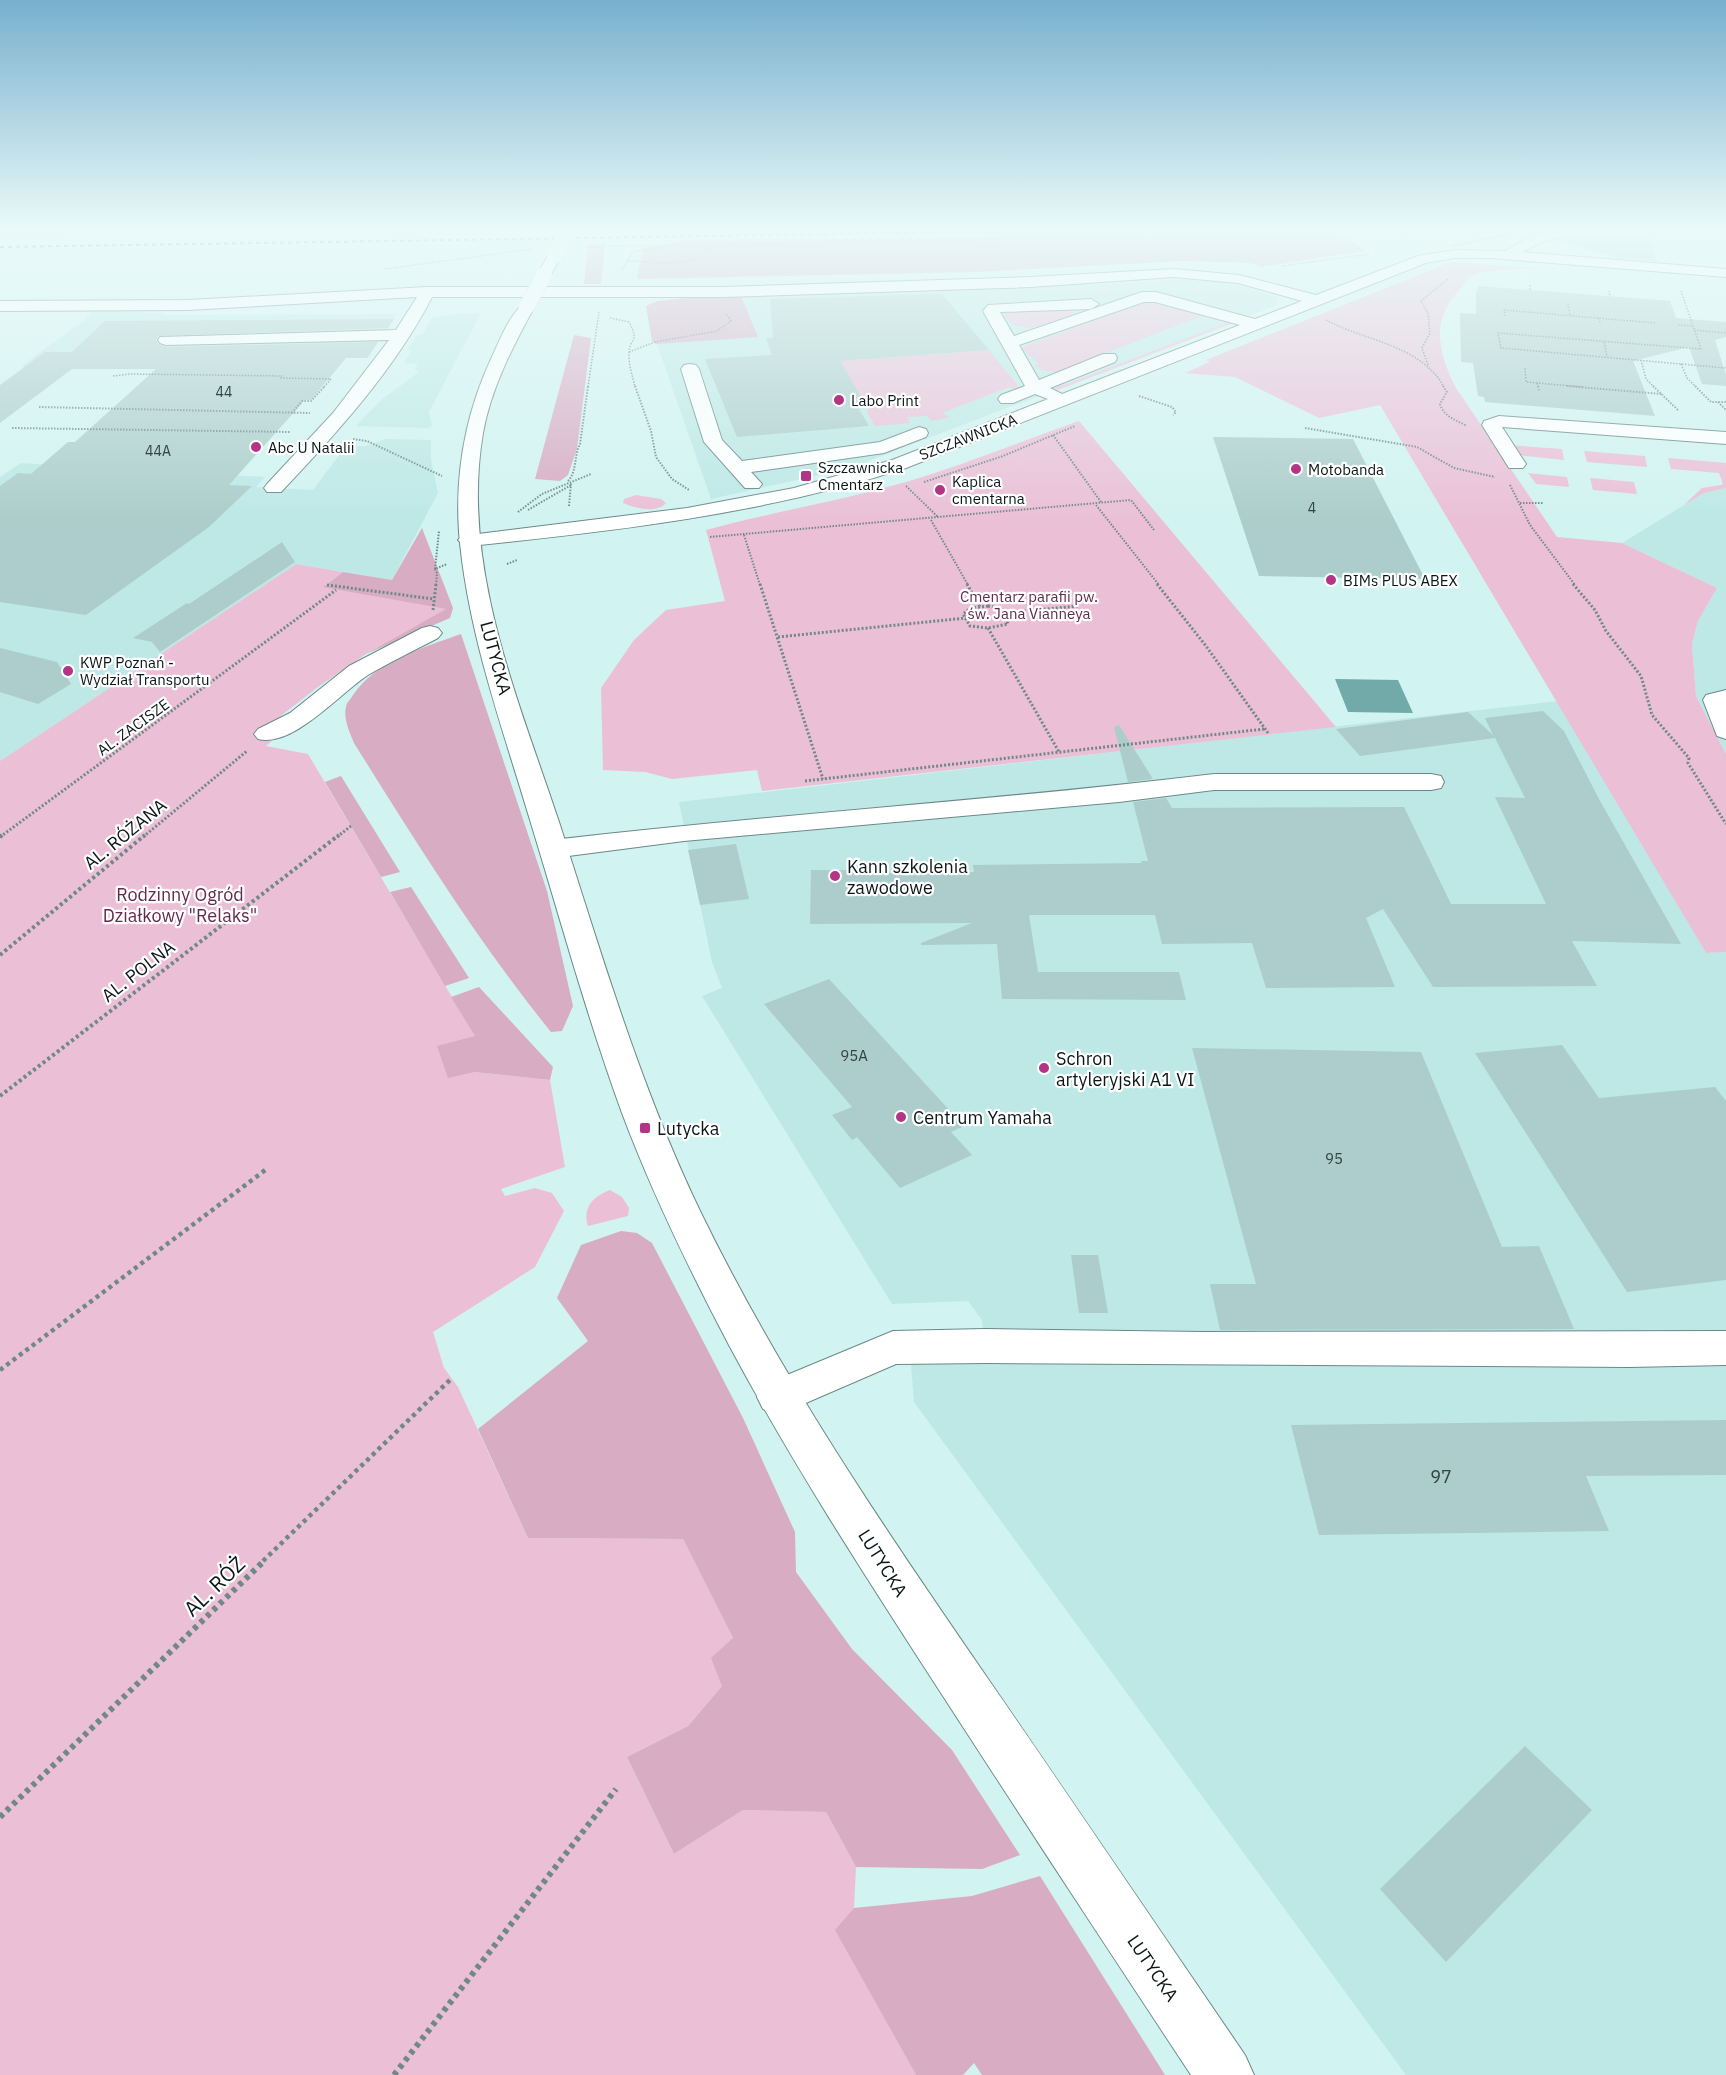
<svg xmlns="http://www.w3.org/2000/svg" width="1726" height="2075" font-family="'IBM Plex Sans',sans-serif">
<style>
.built{fill:#bde8e6}
.green{fill:#ebc0d7}
.forest{fill:#d8acc3}
.water{fill:#71aaa8}
.lines{fill:none;stroke-linecap:round;stroke-linejoin:round}
.stream{fill:#71aaa8;fill-rule:evenodd}
.building{fill:#accdcb}
.minor-casing{stroke:#6a8987;stroke-width:2}
.major-casing{stroke:#6a8987;stroke-width:2}
.path-far5{stroke:#708887;stroke-width:1.5;stroke-dasharray:1.5 1.5;stroke-linecap:butt}
.path-far4{stroke:#708887;stroke-width:2;stroke-dasharray:1.5 1.5;stroke-linecap:butt}
.path-far3{stroke:#708887;stroke-width:3;stroke-dasharray:2 2;stroke-linecap:butt}
.path-far2{stroke:#708887;stroke-width:4;stroke-dasharray:3 3;stroke-linecap:butt}
.path-far1{stroke:#708887;stroke-width:4.5;stroke-dasharray:4 4;stroke-linecap:butt}
.path{stroke:#708887;stroke-width:6;stroke-dasharray:4.5 4.5;stroke-linecap:butt}
.minor{fill:#fff;fill-rule:evenodd}
.major{fill:#fff;fill-rule:evenodd}
.rail{stroke:#213130;stroke-width:2;stroke-dasharray:4 4;stroke-linecap:butt}
.major-bridge-casing{stroke:#6a8987;stroke-width:16;stroke-linecap:butt}
.major-bridge{stroke:#fff;stroke-width:16}
.poi-dot{fill:#b23586;stroke:#fff;stroke-width:2}
.labels{text-anchor:middle;dominant-baseline:central;stroke-width:4.5;stroke-linejoin:round;paint-order:stroke}
.far-number-label{font-size:14px;fill:#324443}
.far-poi-label{font-size:15px;fill:#0a1716;stroke:#fff;text-anchor:start}
.far-street-label{font-size:15px;fill:#0a1716;stroke:#fff}
.far-park-label{font-size:15px;fill:#622b4c;stroke:#fff}
.number-label{font-size:15px;fill:#324443}
.street-label{font-size:18px;fill:#0a1716;stroke:#fff}
.poi-label{font-size:18px;fill:#0a1716;stroke:#fff;text-anchor:start}
.park-label{font-size:18px;fill:#622b4c;stroke:#fff}
.near-number-label{font-size:18px;fill:#324443}
.near-street-label{font-size:21px;fill:#0a1716;stroke:#fff}
</style>
<rect width="100%" height="100%" fill="#d1f3f1"/>
<path class="built" d="M827 230H1160L631 239 632 233Z
M1178 279 1220 282 1242 286 1278 297 1277 305 850 468 711 499 657 344 752 336 735 297 1106 284Z
M92 312 163 313 162 315H185L397 314 368 358H226L121 368 20 367 83 321Z
M481 313 429 412 432 425 430 428 356 426 382 399 419 372 415 369 418 364 404 363 412 350H407L417 335H422L432 318 456 314Z
M386 439 431 440V460L438 493 392 580 296 564 0 761V477L21 463 265 477 256 487 313 490 346 446H366Z
M1726 488V754L1696 696 1692 644 1698 621 1717 588 1622 543 1704 493Z
M1558 701 1706 953 1726 952V2075H1406L914 1402 911 1364 986 1363 982 1320 968 1301 892 1304 702 996 722 988 712 962 679 802Z"/>
<path class="green" d="M1451 262 1542 269C1526 269 1487 268 1473 276 1468 278 1463 285 1460 289 1430 321 1438 352 1456 388L1557 537 1622 543 1717 588 1698 621 1692 644 1696 696 1726 754V952L1706 953 1380 405 1319 418 1235 377 1185 373 1210 362 1206 360Z
M1145 302H1156L1200 313 1202 316 1056 372 1041 370 1034 365 1039 364 1022 349 1027 345Z
M1064 310 1073 312 1072 315C1052 322 1018 339 1004 315L1012 311Z
M1224 319 1236 322 1058 390 1053 388 1055 381 1064 385 1226 323 1218 320Z
M989 350 1020 388 1018 390 1009 387 942 413 950 417 932 421 927 416 907 417 910 423 875 426 866 411 869 410 860 394 829 362Z
M1079 421 1336 727 762 791 757 770 672 779 645 772 603 770 601 688 634 640 666 610 725 601 706 530C772 512 840 501 906 482 964 465 1022 441 1079 421Z
M1509 445 1562 449 1564 460 1517 455Z
M1584 451 1645 456 1647 467 1587 462Z
M1668 458 1726 463V488L1704 493 1684 505 1702 488 1721 485 1723 484 1719 473 1671 469Z
M1528 473 1567 477 1569 487 1536 484Z
M1590 478 1634 482 1637 494 1593 490Z
M636 495 661 499 666 503C657 514 635 508 623 503L624 499Z
M296 564 343 572 324 586 447 609 366 654 318 687 260 732 277 736 266 746 308 754 475 1036 474 1072 550 1080 565 1167 501 1189 505 1196 535 1188 552 1193 564 1211 535 1267 433 1332 444 1368 458 1387 528 1538 683 1539 733 1638 722 1686 688 1726 627 1757 674 1854 743 1810 826 1812 856 1867 854 1908 836 1931 916 2075H0V761Z
M610 1190 622 1197 629 1208 628 1216 588 1226C582 1208 593 1196 610 1190Z"/>
<path class="forest" d="M0 230H200L93 231 0 235Z
M1327 230 1345 236 1365 251 1261 267 1251 263 1184 261 975 272 637 279 642 252 644 248 685 240 1077 235 1146 236 1221 232Z
M588 244H605L601 284H584Z
M705 296H741L758 337 656 344 652 341 646 306 657 301Z
M574 335 591 338 577 449 568 475 560 481 535 479Z
M422 528 453 608 450 618 366 654 446 609 323 587 343 572 392 580Z
M461 634 547 891 573 1006 562 1031 551 1032C478 942 416 842 354 743 350 733 343 719 346 707 346 703 351 699 353 695 377 660 423 648 461 634Z
M341 776 400 872 381 877 325 782Z
M411 887 469 978 445 986 390 892Z
M479 987 553 1067 550 1080 474 1072 448 1078 437 1046 475 1036 451 997Z
M621 1231 637 1233 652 1243 743 1418 795 1532 796 1572 852 1649 952 1750 1020 1855 982 1869 856 1867 826 1812 743 1810 674 1854 627 1757 688 1726 722 1686 711 1658 733 1638 683 1539 528 1538 478 1429 588 1341 557 1298 581 1245Z
M1040 1876 1165 2075H982L974 2063 963 2075H916L835 1930 854 1908 972 1896Z"/>
<path class="water" d="M1335 679 1398 680 1413 713 1348 712Z"/>
<g class="lines">
<path class="stream" d="M1504 234 1506 236 1452 247 1450 246Z"/>
</g>
<path class="building" d="M1581 230H1646L1657 261 1619 258 1556 240 1578 235Z
M1478 286 1670 301 1676 318 1726 322V337L1715 340 1726 375V386L1702 384 1689 347 1633 361 1655 416 1485 402 1484 397 1478 396 1473 363 1461 362 1460 313 1476 314V290L1478 291Z
M942 294 989 350 840 361 865 403 856 404 869 426 737 437 705 359 772 355 766 338H773L770 299Z
M394 319 388 328 158 336 156 339 158 344 166 347 378 342 367 358H346L311 400H305L229 485 252 486 209 527 86 615 0 602V486L18 473 31 474 68 442H75L156 369H72L0 423V385L45 352H72L105 321Z
M1213 437 1353 439 1425 579 1259 576Z
M282 542 295 562 160 652 152 642 133 638 187 603 189 604Z
M0 648 57 662 71 684 38 704 0 692Z
M1543 711 1564 731 1599 799 1681 944 1572 941 1597 986 1433 987 1383 909 1366 918 1395 987 1266 988 1252 943 1162 944 1155 915H1029L1038 972H1179L1186 1000 1002 999 997 944 921 945V943L972 923 810 924 811 870H875V873L974 872 973 865 1142 863 1141 861H1148L1133 802 1166 798 1172 808 1404 807 1451 904H1546L1495 797 1525 798 1495 738 1360 756 1336 729 1468 712 1493 735 1485 718Z
M1119 725 1153 779 1128 782 1114 727Z
M736 844 749 899 700 905 688 850Z
M829 979 964 1126 951 1132 972 1155 900 1188 857 1137 852 1140 832 1115 852 1107 764 1004Z
M1562 1045 1599 1098 1715 1087 1726 1101V1280L1627 1292 1475 1053Z
M1192 1048 1421 1052 1502 1247 1539 1246 1574 1329 1220 1330 1210 1284H1256Z
M1071 1255H1098L1108 1313H1079Z
M1726 1420V1475L1586 1476 1609 1531 1319 1535 1291 1425Z
M1525 1746 1592 1810 1446 1962 1380 1889Z"/>
<g class="lines">
<g class="minor-casing">
<path id="minor" d="M1554 230H1579L1577 233 1541 242 1522 252 1726 269V277L1491 258H1455L1426 263 906 468C763 514 617 531 469 546L462 544 458 540 462 536 687 508 794 488 892 460 1048 399 1035 394 1013 403H1001L998 399 1001 395 1025 386 983 311 988 305 1091 299 1099 304 1091 309 1000 312 1014 336 1142 292H1156L1255 319 1302 301 1238 283 1174 277 1030 287 722 297H432C395 369 337 433 281 492H267L264 488 267 484 333 413 389 340 166 345 160 343 158 340 160 337 396 330 417 297 188 310 0 311V301L188 300 427 287H722L1030 277 1174 269 1239 275 1316 295 1418 256 1455 250 1506 251 1531 236ZM1144 302H1155L1240 325 1062 394 1050 388 1115 362 1117 358 1115 354H1103L1039 380 1019 345Z
M690 364 696 365 699 369 722 440 742 461 880 442 919 427 926 429 928 433 926 437 884 453 751 472 762 484 759 488H745L704 442 681 369 684 365Z
M1499 416 1726 432V444L1502 427 1526 464 1523 468H1509L1482 425 1484 421Z
M430 626 438 628 442 633 438 638C415 650 390 662 368 675 340 693 293 748 258 739L254 734 258 729 290 713 349 666 422 628Z
M1726 690V739L1717 736 1703 700 1706 695Z
M1214 774H1431L1441 776 1444 782 1441 788 1431 790H1214L1119 802 684 841 553 858 543 855 539 849 543 843 553 840C773 814 994 801 1214 774Z
M985 1329 1203 1332 1726 1331V1365L1629 1367 985 1363 896 1364 778 1415 763 1409 757 1397 763 1385 893 1331Z"/>
</g>
<g class="major-casing">
<path id="major" d="M555 251 562 255 549 278H539L537 275 550 252Z
M527 301 535 306C513 346 491 388 483 433 460 566 519 701 560 825 602 956 641 1089 701 1213 780 1375 882 1525 984 1673 1072 1800 1158 1928 1245 2055L1254 2075H1191C1111 1954 1031 1832 952 1710 875 1591 797 1472 730 1347 690 1271 652 1193 622 1113 587 1017 560 918 530 820 502 726 467 631 459 532 455 472 466 413 491 359 500 340 510 312 527 301Z"/>
</g>
<path class="path-far5" d="M1404 230 1401 235 1407 242
M587 247 652 245
M626 261C656 261 692 271 714 245
M1282 266 1369 254
M385 269 532 249
M622 270 633 252 668 246 1020 239 1240 230
M1530 285V290
M1609 291 1610 297
M1681 291 1701 349 1498 333 1501 348 1726 368
M1568 304 1570 315
M1505 316 1504 310 1655 323
M610 318 629 322C640 343 630 337 629 353 628 364 633 377 635 387
M1599 318 1600 324
M1326 320C1365 341 1421 345 1444 387
M1678 325 1693 326
M1694 330 1726 333
M1604 342 1607 357
M629 352 655 342 717 331 731 321 726 313
M1641 360 1646 379 1654 387
M1681 364 1687 378 1696 387
M1428 365 1422 348 1430 333 1428 313 1421 301 1449 278
M1525 368 1526 382 1584 387
M113 376 130 374 283 376
M280 378 331 379
M1537 383 1538 387
M324 387 331 379
M588 387 599 312"/>
<path class="path-far4" d="M635 386 651 431 656 457 672 479 689 490
M1443 386 1447 392 1440 404C1444 417 1456 420 1467 426
M1538 386 1539 391
M1567 386 1662 394
M1653 386 1679 411
M1695 386 1711 402H1726
M1139 396 1172 407 1176 412 1173 415
M1718 402 1726 410
M39 407 310 413
M292 413 302 401H311L325 386
M12 428 291 432
M1305 428 1417 447 1454 468 1495 477
M1053 435 1101 502
M353 439 367 441 442 476
M568 481C577 472 574 455 580 444L588 386
M924 482 1003 456 1075 426
M1510 485 1530 525 1575 585
M906 486 938 517
M1520 503H1543
M1096 505 1159 585
M569 506 571 483
M528 510 571 485
M518 512 542 494 591 474
M931 520 968 585
M744 535 760 585
M710 537 1131 500 1154 530
M507 564 517 560
M435 569 439 531
M436 585 437 573 435 569 447 564"/>
<path class="path-far3" d="M760 584 823 779
M967 584 980 607
M1157 584 1206 646 1268 733
M1573 584 1595 610 1606 631 1641 676 1652 715 1689 758 1688 763 1726 824
M327 585 434 599
M988 606 1002 609 1008 624 988 628 970 626 963 614 971 608Z
M433 610 436 584
M1004 613 1078 606
M988 628 1059 752
M778 637 966 618
M805 781 1264 729
M0 837 336 590
M143 837 247 751
M337 837 351 826"/>
<path class="path-far2" d="M0 837 2 835
M0 955 145 835
M0 1096 339 835"/>
<path class="path-far1" d="M0 1370 268 1168
M263 1561 452 1378"/>
<path class="path" d="M0 1817 265 1560
M394 2075 616 1789"/>
<use href="#minor" class="minor"/>
<use href="#major" class="major"/>
<path class="rail" d="M0 247 1092 230"/>
<g class="major-bridge-casing">
<path id="major-bridge" d="M555 255 568 230
M527 306 544 275"/>
</g>
<use href="#major-bridge" class="major-bridge"/>
</g>
<linearGradient id="sky" x2="0" y2="1"><stop stop-color="#78b0ce"/><stop offset="0.44" stop-color="#eafaf9"/><stop offset="1" stop-color="#eafaf9" stop-opacity="0"/></linearGradient>
<rect width="1726" height="521" fill="url(#sky)"/>
<g class="poi-dot">
<circle cx="839" cy="400" r="6"/>
<circle cx="256" cy="447" r="6"/>
<circle cx="1296" cy="469" r="6"/>
<rect x="800" y="470" width="12" height="12" rx="3"/>
<circle cx="940" cy="490" r="6"/>
<circle cx="1331" cy="580" r="6"/>
<circle cx="68" cy="671" r="6"/>
<circle cx="835" cy="876" r="6"/>
<circle cx="1044" cy="1068" r="6"/>
<circle cx="901" cy="1117" r="6"/>
<rect x="639" y="1122" width="12" height="12" rx="3"/>
</g>
<g class="labels">
<g class="far-number-label">
<text x="224" y="392">44</text>
<text x="158" y="451">44A</text>
<text x="1312" y="508">4</text>
</g>
<g class="far-poi-label">
<text x="851" y="400">Labo Print</text>
<text x="268" y="447">Abc U Natalii</text>
<text x="818" y="467">Szczawnicka<tspan x="818" dy="17">Cmentarz</tspan></text>
<text x="1308" y="469">Motobanda</text>
<text x="952" y="481">Kaplica<tspan x="952" dy="17">cmentarna</tspan></text>
<text x="1343" y="580">BIMs PLUS ABEX</text>
<text x="80" y="662">KWP Poznań -<tspan x="80" dy="17">Wydział Transportu</tspan></text>
</g>
<g class="far-street-label">
<text transform="translate(968 437) rotate(-21)">SZCZAWNICKA</text>
<text transform="translate(133 727) rotate(-36)">AL. ZACISZE</text>
</g>
<g class="far-park-label">
<text x="1029" y="596">Cmentarz parafii pw.<tspan x="1029" dy="17">św. Jana Vianneya</tspan></text>
</g>
<g class="number-label">
<text x="854" y="1055">95A</text>
<text x="1334" y="1158">95</text>
</g>
<g class="street-label">
<text transform="translate(496 658) rotate(75)">LUTYCKA</text>
<text transform="translate(125 834) rotate(-39)">AL. RÓŻANA</text>
<text transform="translate(138 971) rotate(-38)">AL. POLNA</text>
<text transform="translate(883 1563) rotate(58)">LUTYCKA</text>
<text transform="translate(1153 1968) rotate(56)">LUTYCKA</text>
</g>
<g class="poi-label">
<text x="847" y="866">Kann szkolenia<tspan x="847" dy="21">zawodowe</tspan></text>
<text x="1056" y="1058">Schron<tspan x="1056" dy="21">artyleryjski A1 VI</tspan></text>
<text x="913" y="1117">Centrum Yamaha</text>
<text x="657" y="1128">Lutycka</text>
</g>
<g class="park-label">
<text x="180" y="894">Rodzinny Ogród<tspan x="180" dy="21">Działkowy "Relaks"</tspan></text>
</g>
<g class="near-number-label">
<text x="1441" y="1476">97</text>
</g>
<g class="near-street-label">
<text transform="translate(214 1586) rotate(-44)">AL. RÓŻ</text>
</g>
</g>
</svg>
